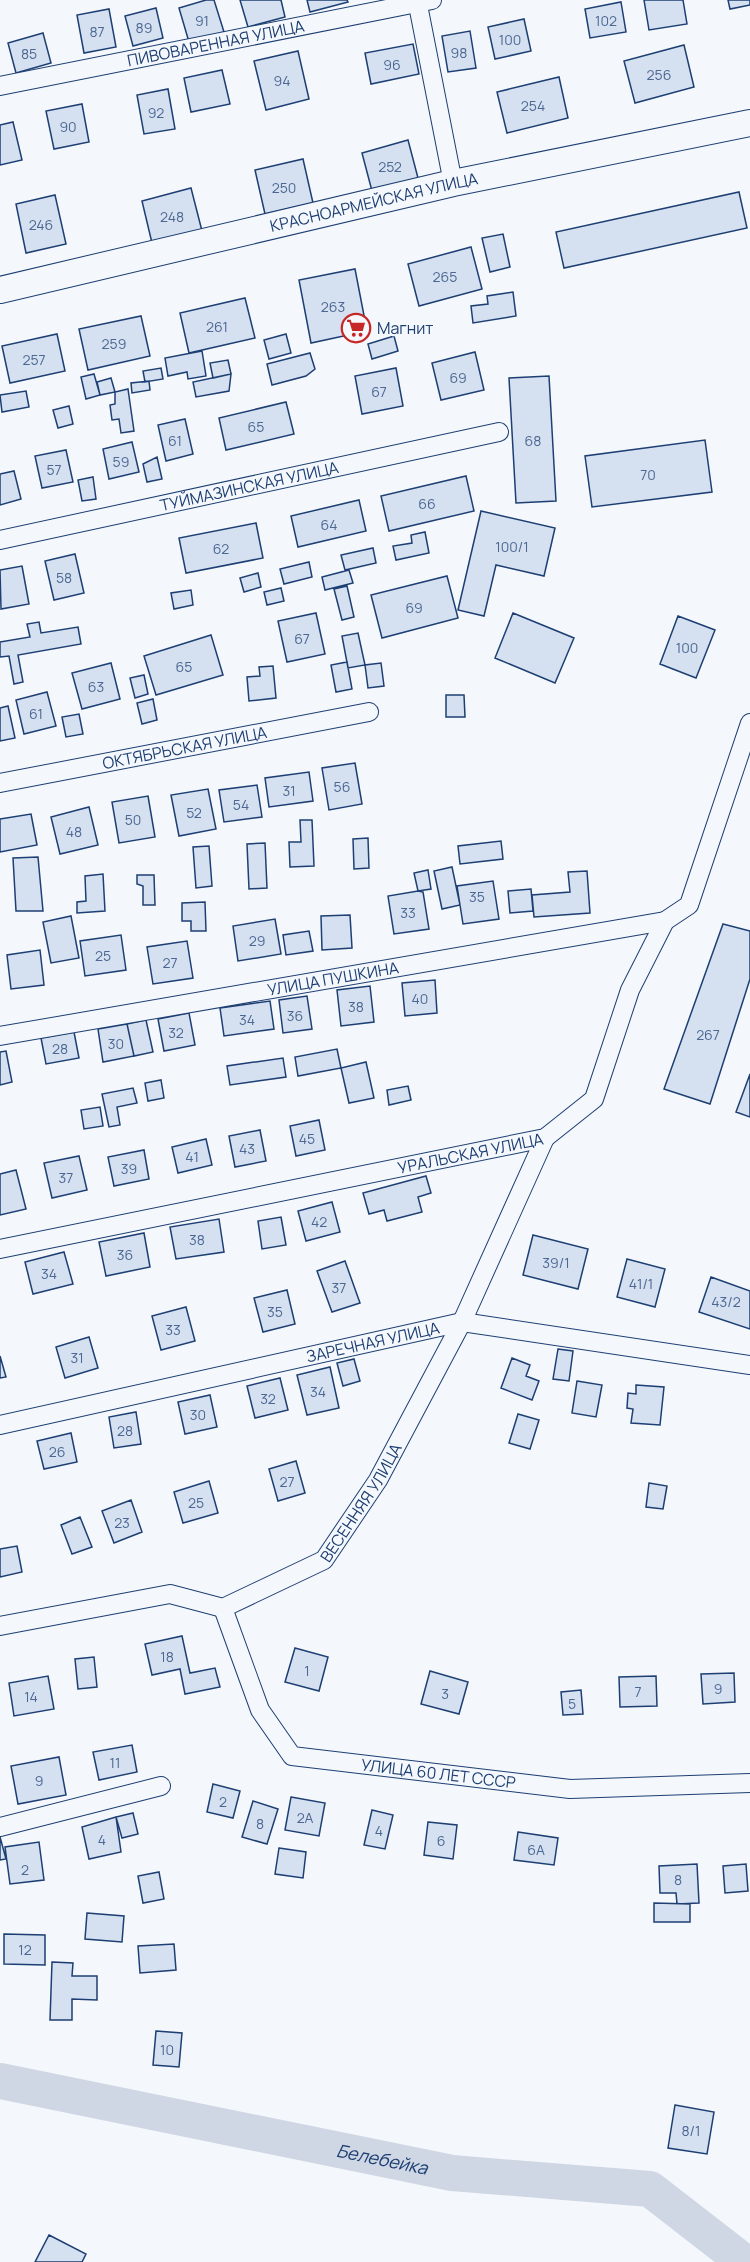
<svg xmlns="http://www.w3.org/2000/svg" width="750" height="2262" font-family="Manrope,sans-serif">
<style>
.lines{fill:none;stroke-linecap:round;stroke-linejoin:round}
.river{stroke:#cfd7e4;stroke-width:36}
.building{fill:#d5e0f0;stroke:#1d3f73;stroke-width:1.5}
.minor-casing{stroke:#1d3f73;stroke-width:20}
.secondary-casing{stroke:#1d3f73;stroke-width:28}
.minor{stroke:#f4f7fb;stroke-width:18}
.secondary{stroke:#f4f7fb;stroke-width:26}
.labels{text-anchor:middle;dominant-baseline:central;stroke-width:4.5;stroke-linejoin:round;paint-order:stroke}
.number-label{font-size:14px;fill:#4b6792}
.street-label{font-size:16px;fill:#1d3f73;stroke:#f4f7fb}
.poi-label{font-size:16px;fill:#1d3f73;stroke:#f4f7fb;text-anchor:start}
.water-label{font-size:18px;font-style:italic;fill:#1d3f73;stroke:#f4f7fb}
</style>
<rect width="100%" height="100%" fill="#f4f7fb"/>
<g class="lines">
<path class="river" id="s1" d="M0 2081 452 2173 650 2189 744 2262"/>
</g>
<path class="building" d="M206 0H214L224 32 189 42 179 8Z
M240 0H281L285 17 248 27Z
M307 0H347L348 2 310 12Z
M644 0H683L687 24 649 30Z
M728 0H750V5L730 9Z
M621 2 626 32 590 38 585 9Z
M156 8 163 38 133 46 125 16Z
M109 9 116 47 84 53 77 15Z
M524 19 531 51 495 59 488 27Z
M470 31 476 68 448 72 442 36Z
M43 33 51 63 16 73 8 43Z
M413 44 419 74 371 84 365 53Z
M684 45 694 87 635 103 624 61Z
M298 51 309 99 266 110 254 61Z
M222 70 230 104 191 112 184 78Z
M559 77 568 118 507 133 497 92Z
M168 89 175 129 144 134 137 95Z
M82 104 89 142 54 149 46 111Z
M13 122 22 160 0 165V125Z
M408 140 418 178 372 191 362 153Z
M303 159 313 203 265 214 255 170Z
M191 188 202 231 152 243 142 201Z
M739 192 747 228 564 268 556 232Z
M55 195 66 244 26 253 16 204Z
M503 234 510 267 490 272 482 238Z
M471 247 482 289 419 306 408 264Z
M355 269 367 331 311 343 299 280Z
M513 292 516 316 473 323 471 306 488 304 487 296Z
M245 298 255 338 189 353 180 313Z
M141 316 150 356 88 370 79 329Z
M57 334 65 371 10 383 2 346Z
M286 334 291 353 269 359 264 340Z
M394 336 398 351 372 359 368 344Z
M202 351 206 376 188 379 187 372 168 376 165 358Z
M475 352 484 390 441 400 432 363Z
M310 353 315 369 306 376 272 385 267 364Z
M228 360 231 374 213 378 210 363Z
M161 368 163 379 145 382 143 371Z
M396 368 403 406 362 414 355 376Z
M94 374 100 395 86 399 81 377Z
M231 374 229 391 196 397 193 382Z
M549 376 556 501 516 503 509 378Z
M111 378 115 392 100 395 97 382Z
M149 381 150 390 132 393 131 383Z
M128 389 134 431 121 433 119 419 112 420 110 405 115 404V392Z
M26 391 29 407 2 412 0 395Z
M286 402 294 434 226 450 219 418Z
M69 406 73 424 58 428 53 410Z
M185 419 193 454 166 461 158 425Z
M705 440 712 492 592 507 585 456Z
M132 442 139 472 109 479 103 449Z
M66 450 73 482 42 488 35 456Z
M157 457 162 479 147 482 143 464Z
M14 471 21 499 0 505V474Z
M466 476 474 511 389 531 381 496Z
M93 477 96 499 82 501 78 480Z
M359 500 366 531 298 547 291 516Z
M481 511 555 528 544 576 496 565 484 616 458 610Z
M256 523 263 558 186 573 179 538Z
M425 532 429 553 396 560 393 546 412 543 411 535Z
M373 548 376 563 345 570 341 555Z
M75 554 84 593 54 600 45 561Z
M309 562 312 577 284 584 280 569Z
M22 566 29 604 1 609 0 570Z
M349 570 353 583 325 590 322 577Z
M258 573 261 587 244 592 240 578Z
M447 576 458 618 382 638 371 595Z
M347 586 354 617 342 620 334 589Z
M281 588 284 601 267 605 264 592Z
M191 590 193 605 174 609 171 593Z
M316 613 325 654 287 662 278 621Z
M513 613 574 638 555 683 495 658Z
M678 616 715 630 696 678 660 664Z
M39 622 41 633 78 627 81 644 18 655 23 682 14 684 9 656 0 657V642L30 637 27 624Z
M358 633 365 665 348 668 342 636Z
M211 635 223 675 156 695 144 656Z
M347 662 352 689 336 692 331 665Z
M111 663 120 699 82 709 72 673Z
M381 663 384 686 368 688 365 665Z
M273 666 276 698 249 701 247 677 260 676 259 667Z
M144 675 148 694 135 698 130 678Z
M47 692 56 726 24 734 16 700Z
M446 695H464L465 717H446Z
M153 699 157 720 142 724 137 703Z
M8 706 15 738 0 741V708Z
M79 714 83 734 66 737 62 717Z
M355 763 362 804 329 810 322 768Z
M309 772 313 801 269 807 265 778Z
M257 785 262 817 224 822 219 790Z
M208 789 216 829 179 836 171 795Z
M148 796 155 837 119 843 112 802Z
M89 807 98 845 60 854 51 817Z
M31 814 37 845 0 852V819Z
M300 820H312L314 866 290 867 289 842H301Z
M368 838 369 868 354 869 353 839Z
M501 841 503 859 460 864 458 846Z
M265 843 267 888 249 889 247 844Z
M209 846 212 886 196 888 193 847Z
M38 857 43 911H16L13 858Z
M452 867 460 905 442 909 434 871Z
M428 870 431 889 418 891 414 873Z
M587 871 590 913 534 917 532 895 570 892 568 872Z
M103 874 105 911 77 913V902L86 901 85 876Z
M137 875H154L155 905H143V886L137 884Z
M493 881 499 919 463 924 457 886Z
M531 889 533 911 510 913 508 891Z
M418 891 423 892 429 929 394 934 388 896Z
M205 902 206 931H191V921H182V903Z
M350 915 352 948 322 950 321 916Z
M71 916 79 958 51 963 43 922Z
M275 919 281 954 238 961 233 926Z
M723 924 750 931V979L710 1104 664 1089Z
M309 931 313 951 286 955 283 935Z
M121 935 126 970 85 976 80 941Z
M187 941 193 978 153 984 147 947Z
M40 950 44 985 11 989 7 955Z
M435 980 437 1013 405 1016 402 983Z
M370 986 374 1022 341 1026 337 990Z
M307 996 312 1029 283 1033 279 1000Z
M270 1001 274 1029 224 1036 220 1008Z
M189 1013 195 1045 164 1051 158 1019Z
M146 1020 153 1052 134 1056 127 1024Z
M127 1024 134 1056 103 1062 98 1029Z
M74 1032 79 1058 46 1064 41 1038Z
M337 1049 341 1068 298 1076 295 1057Z
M6 1051 12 1082 0 1085V1052Z
M283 1058 286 1077 230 1085 227 1066Z
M366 1062 374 1098 349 1103 341 1068Z
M750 1074V1117L736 1112Z
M161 1080 164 1098 148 1101 145 1083Z
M408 1086 411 1100 389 1105 387 1090Z
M133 1088 137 1103 117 1107 120 1125 109 1127 102 1094Z
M100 1107 103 1126 84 1129 81 1110Z
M319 1120 325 1150 296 1156 290 1126Z
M260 1130 266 1161 235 1167 229 1136Z
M206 1139 212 1165 178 1173 172 1147Z
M144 1150 149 1179 114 1186 108 1157Z
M79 1156 87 1190 52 1198 44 1163Z
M16 1170 26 1209 0 1215V1174Z
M426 1176 431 1193 418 1197 422 1212 387 1221 384 1210 369 1214 363 1193Z
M332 1202 340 1232 306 1241 298 1211Z
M281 1217 286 1245 262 1249 258 1221Z
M219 1219 224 1252 176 1259 170 1227Z
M144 1233 150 1267 106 1276 99 1242Z
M533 1235 588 1249 578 1289 523 1275Z
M64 1252 73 1284 33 1294 25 1262Z
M627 1259 665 1269 655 1307 617 1297Z
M345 1261 360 1303 332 1312 317 1271Z
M711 1277 750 1291V1329L699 1312Z
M287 1290 295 1324 263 1332 254 1298Z
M186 1307 195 1341 161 1350 152 1316Z
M89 1337 98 1368 65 1378 56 1347Z
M558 1349 573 1351 569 1381 553 1379Z
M0 1356 6 1377 0 1378Z
M512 1358 530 1365 526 1376 539 1381 532 1400 501 1388Z
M354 1359 360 1381 343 1386 337 1363Z
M330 1367 339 1408 307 1415 297 1375Z
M280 1378 288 1410 255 1418 247 1386Z
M577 1381 602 1385 596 1417 572 1413Z
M636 1385 664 1387 660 1425 631 1423 633 1409 627 1408 628 1393 636 1394Z
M210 1395 217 1427 185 1434 178 1402Z
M136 1412 141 1444 114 1448 109 1417Z
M518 1414 539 1420 530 1449 509 1443Z
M71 1433 77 1462 44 1469 37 1441Z
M296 1461 305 1493 278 1501 269 1469Z
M209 1481 218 1513 183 1523 174 1492Z
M649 1483 667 1486 663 1509 646 1507Z
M131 1500 142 1532 114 1543 102 1511Z
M80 1517 92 1547 72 1554 61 1525Z
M17 1546 22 1572 0 1577V1549Z
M182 1636 190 1673 215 1668 220 1687 185 1694 180 1669 152 1675 145 1644Z
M295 1648 328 1657 319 1691 285 1682Z
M94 1657 97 1687 78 1689 75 1659Z
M430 1671 468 1682 459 1714 421 1704Z
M734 1673 735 1702 703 1704 701 1674Z
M48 1676 54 1709 14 1716 9 1683Z
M656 1676 657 1706 620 1707 619 1677Z
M581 1690 583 1714 563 1715 561 1692Z
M132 1745 137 1772 99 1780 93 1752Z
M59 1757 66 1795 18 1804 11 1766Z
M213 1784 240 1791 233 1818 207 1812Z
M291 1797 325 1803 319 1836 285 1830Z
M253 1801 278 1809 267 1844 242 1837Z
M372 1810 393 1815 385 1849 364 1845Z
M133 1813 138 1834 122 1838 116 1817Z
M116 1817 121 1852 89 1859 82 1827Z
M428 1822 457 1825 453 1859 424 1855Z
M518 1832 558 1838 554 1865 514 1860Z
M0 1837 6 1859 0 1860Z
M39 1842 44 1880 10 1884 5 1847Z
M279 1848 306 1852 303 1878 275 1874Z
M697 1864 699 1903 677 1904 676 1893H660L659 1866Z
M746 1864 748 1891 725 1893 723 1866Z
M159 1872 164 1899 143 1903 138 1876Z
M654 1903 690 1904V1922H654Z
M87 1913 124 1916 122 1942 85 1939Z
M4 1934 45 1935V1965L4 1964Z
M174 1944 176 1970 140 1973 138 1946Z
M52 1962 73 1963 72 1976H97V2000L72 1999V2020H50Z
M156 2031 182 2033 179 2067 153 2065Z
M675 2105 714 2112 707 2154 668 2148Z
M49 2235 86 2254 82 2262H35Z"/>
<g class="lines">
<g class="minor-casing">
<g id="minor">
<path d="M417 0 453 183"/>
<path id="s2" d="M0 86 432 0"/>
<path id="s3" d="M0 540 499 432"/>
<path id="s4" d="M0 783 369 712"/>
<path id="s5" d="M0 1036 665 921"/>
<path id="s6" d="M0 1249 545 1138 594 1099 630 990 665 921 689 905 750 723"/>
<path id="s7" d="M0 1425 462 1322 750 1365"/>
<path id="s8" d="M223 1608 260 1710 292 1756 570 1789 750 1783"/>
<path id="s9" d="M0 1626 170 1594 223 1608 324 1560 378 1480 462 1322 545 1138"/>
<path d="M0 1827 161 1786"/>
</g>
</g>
<g class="secondary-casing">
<g id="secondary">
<path id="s10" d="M0 290 453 183 750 123"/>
</g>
</g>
<use href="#minor" class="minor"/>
<use href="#secondary" class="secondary"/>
</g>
<defs>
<g id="supermarket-ring" transform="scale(1.5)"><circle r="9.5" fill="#f4f7fb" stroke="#c62828" stroke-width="1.5"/><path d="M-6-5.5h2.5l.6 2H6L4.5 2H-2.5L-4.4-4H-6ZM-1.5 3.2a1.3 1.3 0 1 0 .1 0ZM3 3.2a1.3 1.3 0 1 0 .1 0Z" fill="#c62828"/></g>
</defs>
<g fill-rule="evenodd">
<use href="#supermarket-ring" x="356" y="328"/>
</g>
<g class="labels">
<g class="number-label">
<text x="202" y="20">91</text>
<text x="606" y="20">102</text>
<text x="144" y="27">89</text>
<text x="97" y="31">87</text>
<text x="510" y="39">100</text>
<text x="459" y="52">98</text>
<text x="29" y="53">85</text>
<text x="392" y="64">96</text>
<text x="659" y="74">256</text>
<text x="282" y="80">94</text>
<text x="533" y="105">254</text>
<text x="156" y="112">92</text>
<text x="68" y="126">90</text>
<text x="390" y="166">252</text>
<text x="284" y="187">250</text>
<text x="172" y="216">248</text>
<text x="41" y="224">246</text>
<text x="445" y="276">265</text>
<text x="333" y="306">263</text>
<text x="217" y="326">261</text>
<text x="114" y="343">259</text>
<text x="34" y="359">257</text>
<text x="458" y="377">69</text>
<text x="379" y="391">67</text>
<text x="256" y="426">65</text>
<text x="175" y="440">61</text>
<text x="533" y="440">68</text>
<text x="121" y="461">59</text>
<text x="54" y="469">57</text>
<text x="648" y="474">70</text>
<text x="427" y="503">66</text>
<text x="329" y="524">64</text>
<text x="512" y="546">100/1</text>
<text x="221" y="548">62</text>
<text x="64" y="577">58</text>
<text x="414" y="607">69</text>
<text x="302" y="638">67</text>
<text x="687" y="647">100</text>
<text x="184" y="666">65</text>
<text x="96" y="686">63</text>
<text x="36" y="713">61</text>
<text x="342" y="786">56</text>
<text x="289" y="790">31</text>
<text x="241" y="804">54</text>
<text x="194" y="812">52</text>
<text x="133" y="819">50</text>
<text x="74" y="831">48</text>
<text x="477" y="896">35</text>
<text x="408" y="912">33</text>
<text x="257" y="940">29</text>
<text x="103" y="955">25</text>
<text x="170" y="962">27</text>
<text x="420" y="998">40</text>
<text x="356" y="1006">38</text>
<text x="295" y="1015">36</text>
<text x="247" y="1019">34</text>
<text x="176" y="1032">32</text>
<text x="708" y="1034">267</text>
<text x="116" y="1043">30</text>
<text x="60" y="1048">28</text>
<text x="307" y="1138">45</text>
<text x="247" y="1148">43</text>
<text x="192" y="1156">41</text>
<text x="129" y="1168">39</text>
<text x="66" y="1177">37</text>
<text x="319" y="1221">42</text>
<text x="197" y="1239">38</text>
<text x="125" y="1254">36</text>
<text x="556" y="1262">39/1</text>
<text x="49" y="1273">34</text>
<text x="641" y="1283">41/1</text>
<text x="339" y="1287">37</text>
<text x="726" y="1301">43/2</text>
<text x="275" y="1311">35</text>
<text x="173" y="1329">33</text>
<text x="77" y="1357">31</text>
<text x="318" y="1391">34</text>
<text x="268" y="1398">32</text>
<text x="198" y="1414">30</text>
<text x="125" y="1430">28</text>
<text x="57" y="1451">26</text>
<text x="287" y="1481">27</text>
<text x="196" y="1502">25</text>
<text x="122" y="1522">23</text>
<text x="167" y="1656">18</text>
<text x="307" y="1670">1</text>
<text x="718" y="1688">9</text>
<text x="638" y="1691">7</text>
<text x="445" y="1693">3</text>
<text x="31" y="1696">14</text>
<text x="572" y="1703">5</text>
<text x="115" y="1762">11</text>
<text x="39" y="1780">9</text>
<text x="223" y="1801">2</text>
<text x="305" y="1817">2А</text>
<text x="260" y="1823">8</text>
<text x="379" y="1830">4</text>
<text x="102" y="1839">4</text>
<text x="441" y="1840">6</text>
<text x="536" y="1849">6А</text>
<text x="25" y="1869">2</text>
<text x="678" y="1879">8</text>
<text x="25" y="1949">12</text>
<text x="167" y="2049">10</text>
<text x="691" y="2130">8/1</text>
</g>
<g class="street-label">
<text stroke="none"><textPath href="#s2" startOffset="220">ПИВОВАРЕННАЯ УЛИЦА</textPath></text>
<text stroke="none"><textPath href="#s10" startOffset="384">КРАСНОАРМЕЙСКАЯ УЛИЦА</textPath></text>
<text stroke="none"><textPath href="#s3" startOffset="255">ТУЙМАЗИНСКАЯ УЛИЦА</textPath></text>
<text stroke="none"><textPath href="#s4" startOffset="188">ОКТЯБРЬСКАЯ УЛИЦА</textPath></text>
<text stroke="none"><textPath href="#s5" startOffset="338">УЛИЦА ПУШКИНА</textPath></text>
<text stroke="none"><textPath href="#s6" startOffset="480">УРАЛЬСКАЯ УЛИЦА</textPath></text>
<text stroke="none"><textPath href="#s7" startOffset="382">ЗАРЕЧНАЯ УЛИЦА</textPath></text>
<text stroke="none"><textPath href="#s9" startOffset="408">ВЕСЕННЯЯ УЛИЦА</textPath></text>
<text stroke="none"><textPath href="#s8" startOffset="312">УЛИЦА 60 ЛЕТ СССР</textPath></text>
</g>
<g class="poi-label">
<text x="377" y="328">Магнит</text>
</g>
<g class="water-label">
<text stroke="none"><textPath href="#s1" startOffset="390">Белебейка</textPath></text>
</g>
</g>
</svg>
